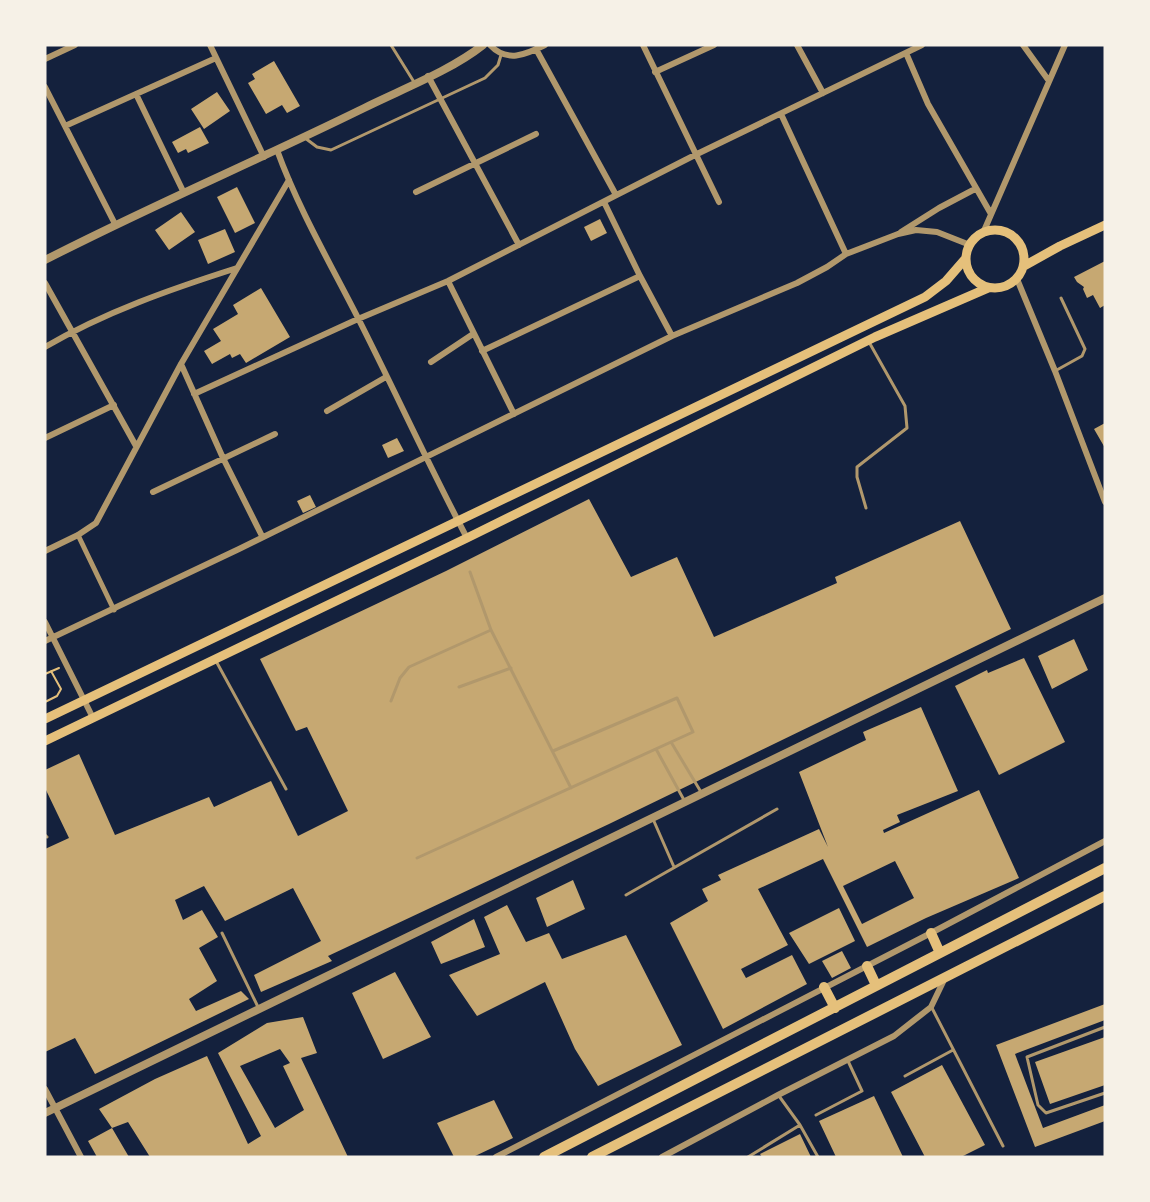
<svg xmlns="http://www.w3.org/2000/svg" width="1150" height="1202" font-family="'Work Sans',sans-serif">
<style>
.building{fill:#c6a872;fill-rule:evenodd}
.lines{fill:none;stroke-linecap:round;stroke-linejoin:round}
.path{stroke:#e5c07b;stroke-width:2}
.service{stroke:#b1986c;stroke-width:3}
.pedestrian{stroke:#b1986c;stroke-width:5}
.minor{stroke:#b1986c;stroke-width:6}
.tertiary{stroke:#b1986c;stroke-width:8}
.secondary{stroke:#e5c07b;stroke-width:9}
.primary{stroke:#e5c07b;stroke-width:10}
</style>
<rect width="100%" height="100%" fill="#14213d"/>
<path class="building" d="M274 61 300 106 287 113 282 105 266 114 248 83 255 79 252 74Z
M217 92 230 111 204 129 191 109Z
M200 127 209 143 188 153 186 149 178 153 172 142Z
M237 187 255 223 235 233 217 197Z
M181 212 195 232 169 250 155 230Z
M600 219 607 233 591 241 584 227Z
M225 229 235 252 208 264 198 240Z
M1105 261V305L1100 308 1093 295 1087 298 1083 289 1084 287 1077 282 1074 277Z
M261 288 290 337 246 363 240 354 232 358 230 354 212 364 204 351 221 341 213 329 238 314 233 305Z
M1105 423V448L1094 429Z
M397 438 404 451 388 458 382 445Z
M310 495 316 507 303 513 297 501Z
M589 499 631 577 677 557 714 637 837 583 835 577 960 521 1011 629 609 824 328 956 332 961 261 992 254 975 321 941 293 888 225 921 204 886 175 900 183 920 202 910 218 937 199 948 217 981 189 999 196 1011 241 991 249 999 95 1074 75 1038 45 1052V849L69 838 45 788V770L79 754 115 835 209 797 214 807 271 781 298 836 348 811 307 727 296 731 260 659 446 571Z
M1074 639 1088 670 1052 689 1038 656Z
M1024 658 1065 742 999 775 955 686 987 670 988 673Z
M921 707 958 791 897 815 900 822 883 830 884 833 979 790 1019 878 926 918 867 947 823 859 758 889 788 945 741 969 746 978 792 955 807 984 723 1029 670 923 708 901 702 889 721 880 718 875 819 829 828 847 799 772 866 740 863 732ZM895 861 914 898 862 924 843 886Z
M573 880 585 909 547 927 536 898Z
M507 905 526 942 549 933 562 959 626 935 682 1045 598 1086 575 1049 545 982 477 1016 449 975 500 954 484 917Z
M839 908 855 941 809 964 789 933Z
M474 919 485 947 441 964 431 942Z
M842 951 851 968 832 978 822 961Z
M395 972 431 1037 383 1059 352 993Z
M1105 1004V1020L1015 1054 1043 1128 1105 1105V1121L1035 1147 996 1045Z
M303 1017 317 1053 301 1058 348 1157H150L128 1122 112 1128 129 1157H97L88 1141 112 1128 99 1109 155 1079 207 1056 248 1144 261 1136 218 1053 267 1023ZM280 1049 290 1063 283 1066 304 1110 275 1128 240 1066Z
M1105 1037V1085L1050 1104 1035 1062Z
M942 1065 985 1145 961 1157H925L891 1092Z
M874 1096 903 1157H836L819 1121Z
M494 1100 513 1138 473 1157H454L437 1123Z
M800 1134 811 1157H762L760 1154Z"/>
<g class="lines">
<path class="path" d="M45 674 59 668
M45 702 57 696 61 689 51 671"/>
<path class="service" d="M391 45 414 82
M305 138 317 147 331 150 485 78 498 65 501 55
M1055 371 1082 356 1085 349 1061 298
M866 508 857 477V467L907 428 905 406 869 342
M470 572 491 630 571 788
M216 661 286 789
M459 687 511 668
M391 701 400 678 409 667 491 630
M671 742 701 792
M656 749 684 800
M653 819 674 867
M45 835 47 837
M417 858 693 732 677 698 553 751
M626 895 777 809
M222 933 258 1007
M932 1008 1003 1146
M1105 1027 1027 1057 1038 1105 1046 1113 1105 1093
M905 1076 953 1050
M779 1096 800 1125 818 1157
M816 1115 862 1091 848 1061
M748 1157 800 1125"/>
<path class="pedestrian" d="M78 535 114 610"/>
<path class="minor" d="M210 45 264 157
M490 45C507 63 525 55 545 45
M643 45 719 202
M797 45 823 93
M1023 45 1049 81
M536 49 616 195
M906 53 928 104 991 214
M45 59 75 45
M655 72 714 45
M428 76 519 245
M45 87 115 224
M136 94 183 191
M781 114 846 254
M65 126 216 58
M277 150C298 208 330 263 358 318 395 391 429 466 467 538
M416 192 536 134
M604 202 640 276 672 336
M901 232 939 208 975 189
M983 233 1065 45
M1017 279 1055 371 1105 502
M448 281 514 414
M45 283 136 446
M45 347C105 312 171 289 237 268
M482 351 640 276
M431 362 473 334
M181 364 223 458 262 536
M194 394 358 319 448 281 695 155 922 45
M327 411 386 377
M45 438 114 405
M153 492 275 434
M45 551 78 535 96 523 181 364 289 180
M45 622 93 718
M45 641 239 549 672 336 797 283 827 267 846 254 898 234 916 230 937 232 970 245
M45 1089 81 1157
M496 1157 931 933 1105 841
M662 1157 778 1095 894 1036 931 1007 944 980"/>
<path class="tertiary" d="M45 260C148 207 254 162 358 111 397 91 449 72 483 45
M45 1113 1105 598"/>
<path class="secondary" d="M966 259a29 29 0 1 1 58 0a29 29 0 1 1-58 0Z
M1024 266 1060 246 1105 225
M45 719 925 297 946 281 966 258
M45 741 467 538 875 337 988 288"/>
<path class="primary" d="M931 933 940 953
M867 966 876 985
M824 987 835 1008
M544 1157 1105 868
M592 1157 1105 896"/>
</g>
<rect width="1150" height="1202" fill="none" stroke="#f6f1e7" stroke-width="93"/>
</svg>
